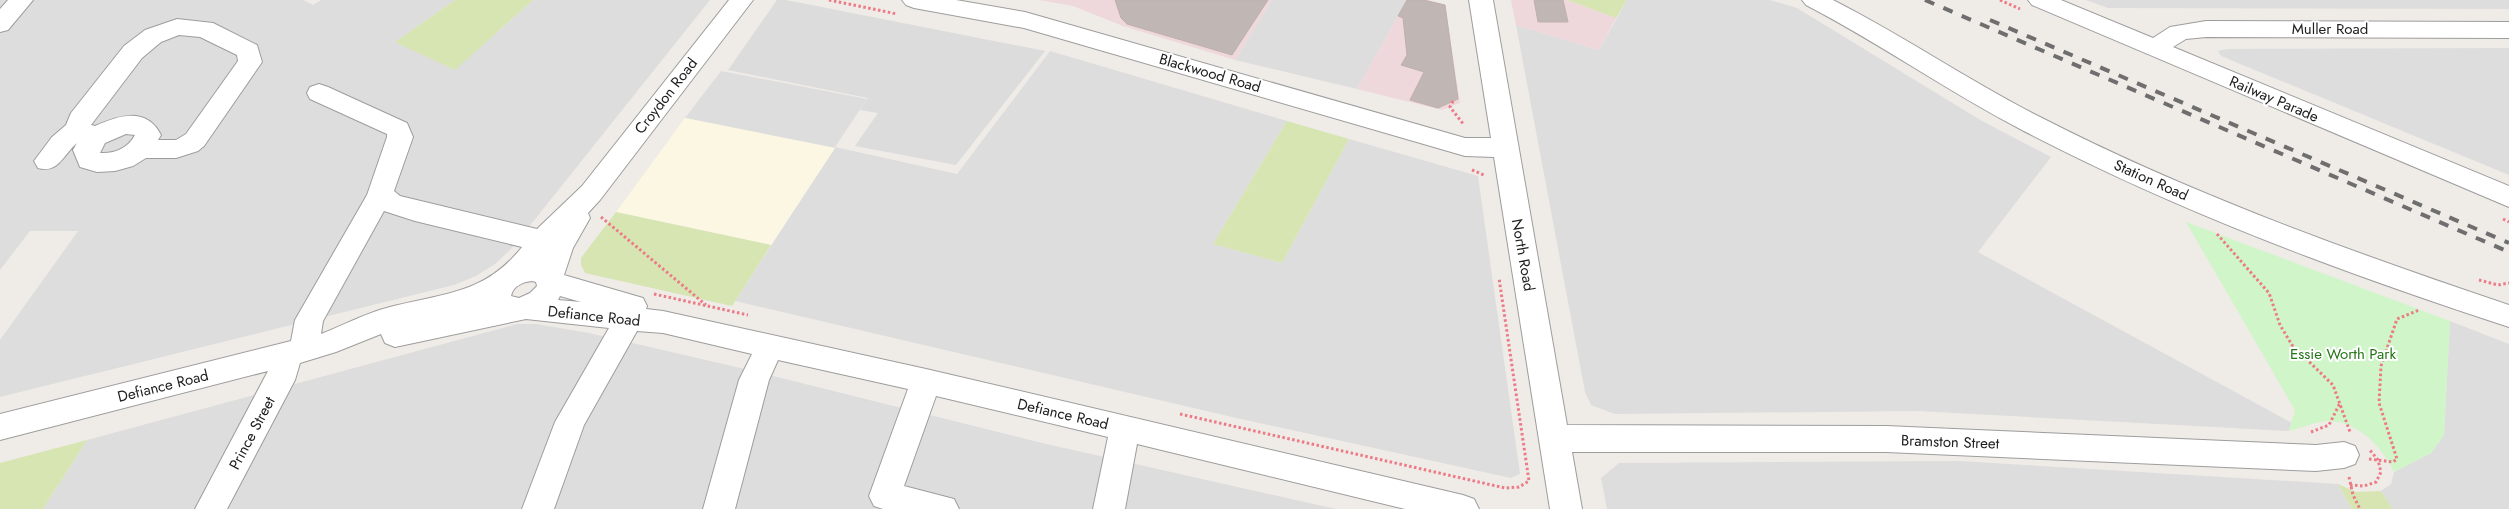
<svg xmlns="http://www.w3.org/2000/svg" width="2509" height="509" font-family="Jost,sans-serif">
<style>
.residential{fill:#dedddd}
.commercial{fill:#eed8dc}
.education{fill:#fcf7e3}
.grass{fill:#d6e5b2}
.park{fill:#cff5c8}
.parking{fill:#dcdcdc}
.building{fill:#c0b6b4;stroke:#c0afab}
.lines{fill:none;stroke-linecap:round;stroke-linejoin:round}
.minor-casing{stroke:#9d9d9d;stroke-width:2}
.path{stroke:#ed7a87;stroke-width:3;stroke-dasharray:2.5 2.5;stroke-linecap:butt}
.minor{fill:#fff;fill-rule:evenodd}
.rail{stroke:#6e6e6e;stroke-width:4;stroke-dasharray:10 10;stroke-linecap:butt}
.labels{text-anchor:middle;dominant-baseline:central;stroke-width:4;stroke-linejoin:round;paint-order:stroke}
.street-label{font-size:15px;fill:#202020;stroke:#fff}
.park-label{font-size:15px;fill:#237516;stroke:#fff}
</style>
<rect width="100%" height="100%" fill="#efebe7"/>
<path class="residential" d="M0 0H303L313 5 321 0H455L395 42 499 31 533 0H710L512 248 495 264 476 276 454 285 0 397V340L78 231H30L0 270Z
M1272 0H1407L1357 89 1235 60Z
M1627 0H1770L1797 8 1982 121 2051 157 1978 252 2292 423 2289 431 1918 411 1615 414 1591 405 1585 392 1516 25 1599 50Z
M2086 0H2509V9L2108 8Z
M2509 48V175L2221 56 2218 51 2227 49Z
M1050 51 1287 121 1213 244 1282 263 1349 139 1478 176 1520 474 1511 478 1232 417 735 301 835 148 685 118 721 71 867 99 835 147 957 174Z
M2450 321 2509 344V509H2393L2381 491 2391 484 2394 472 2431 453 2444 435Z
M517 324H536L589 333 745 369 1042 443 1336 509H43L87 440Z
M1959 461 2338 484 2352 509H1607L1601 478 1619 463Z"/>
<path class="commercial" d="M1039 0H1272L1235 60 1123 26 1073 6Z
M1407 0H1424L1445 5 1460 103 1442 110 1357 89Z
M1511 0H1567L1616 18 1599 50 1516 25Z"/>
<path class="education" d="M685 118 835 148 771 245 616 212Z"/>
<path class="grass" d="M455 0H533L455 70 395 42Z
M1567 0H1627L1616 18Z
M1287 121 1349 139 1282 263 1213 244Z
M616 212 771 245 732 306 585 273 581 265V258Z
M87 440 43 509H0V463Z
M2338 484 2356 492 2381 491 2393 509H2352Z"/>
<path class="park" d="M2186 222 2450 321 2444 435 2431 453 2394 472C2383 448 2360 423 2331 421 2318 420 2302 428 2289 431L2295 410Z"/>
<path class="parking" d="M777 0H786L1045 51 956 165 855 146 878 113 860 110 868 98 728 70Z"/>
<path class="building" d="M1115 0H1268L1232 55 1127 24 1121 18Z
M1407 0H1424L1445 5 1458 99 1438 108 1410 100 1424 72 1401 65 1407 55 1403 18 1398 16Z
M1534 0H1563L1568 22H1538Z"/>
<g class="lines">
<g class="minor-casing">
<path id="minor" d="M8 0H33L8 30 0 32V9Z
M729 0H753L600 200 588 213 590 218 573 248 564 275 643 298 647 306 646 309 663 311 926 369 1463 495 1474 499 1479 509H1405L1137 444 1125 509H1093L1108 437 936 396 904 486 954 499 959 509H883L874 506 869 496 908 389 778 360 769 380 735 509H703L739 380 752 354 663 333 637 331 584 425 554 509H522L555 422 609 328 526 319 395 347 385 343 381 334 336 352 300 363 295 380 227 509H195L268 371 0 440V414L291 341 295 320 367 195 387 137V134L310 99 307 93 310 87 319 84 328 87 407 123 413 137 394 191 400 196 537 229 582 186ZM384 211 415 221 522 247C485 294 444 293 390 307 366 313 344 325 321 334L323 321ZM532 281 536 282 537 286 530 293 519 298 511 296C513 286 523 282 532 281ZM560 296 581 302 558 300Z
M902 0H956L1025 12 1465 138H1491L1469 0H1493L1567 425 1886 426 2316 445 2344 442 2355 446 2359 455 2355 464 2344 468 2316 471 1886 452H1572L1582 509H1550L1494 157 1465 156 1024 28 914 8 906 5Z
M1802 0H1833C1904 36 1969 81 2040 117 2190 194 2349 251 2509 305V327C2343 273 2177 211 2022 130 1948 92 1880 43 1806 5Z
M2028 0H2061L2153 38 2170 27 2206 21 2509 22V38L2206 37 2186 39 2173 47 2509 186V207L2032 5Z
M177 19 213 23 257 45 262 62 204 146 198 151 176 158H146L133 166 115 171 97 172 80 167 73 150 77 143C63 155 58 174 38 168L34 161 52 137 66 125 71 113 124 46 145 30ZM179 35 200 37 237 55 238 61 186 134 176 140H158L161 135C146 106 118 116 95 126L91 125 142 58 161 42ZM126 134 135 135C128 148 115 154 100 153L105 143Z"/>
</g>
<path class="path" d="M829 0 897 14
M2000 0 2020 9
M1453 101 1450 107 1464 125
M1472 170 1484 175
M601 217 706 305
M2503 219 2509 222
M2217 234 2269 293 2280 325 2292 345 2333 385 2350 432
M2479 280 2498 285 2509 283
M654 294 748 315
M1180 414 1505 488 1519 487 1529 481 1499 278
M2311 432 2329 425 2340 403
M2369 459 2393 462 2397 459 2379 403 2381 366 2397 319 2419 310
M2349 477 2353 495 2360 509
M2350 485 2364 486 2376 482 2381 472 2378 460 2369 449"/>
<use href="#minor" class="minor"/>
<path class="rail" d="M1925 0 2509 252
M1990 20 2509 243"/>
</g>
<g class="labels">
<g class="street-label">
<text x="2330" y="29">Muller Road</text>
<text transform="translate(1210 73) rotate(16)">Blackwood Road</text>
<text transform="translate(666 96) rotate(-52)">Croydon Road</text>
<text transform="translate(2274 99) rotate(23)">Railway Parade</text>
<text transform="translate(2151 180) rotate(24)">Station Road</text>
<text transform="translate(1523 255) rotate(80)">North Road</text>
<text transform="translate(594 316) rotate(6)">Defiance Road</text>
<text transform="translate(163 386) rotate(-14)">Defiance Road</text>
<text transform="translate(1063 414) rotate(13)">Defiance Road</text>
<text transform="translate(252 433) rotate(-62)">Prince Street</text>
<text transform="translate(1950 442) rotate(2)">Bramston Street</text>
</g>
<g class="park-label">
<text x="2343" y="354">Essie Worth Park</text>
</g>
</g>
</svg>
